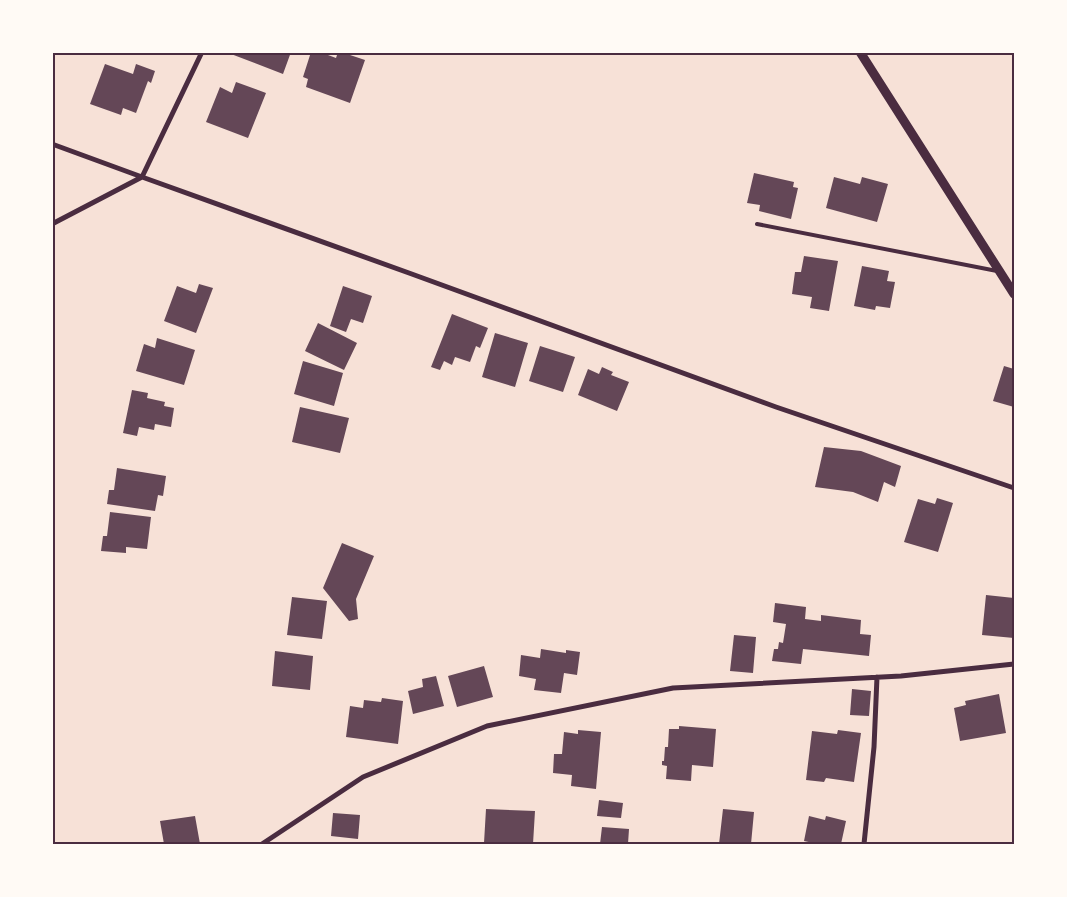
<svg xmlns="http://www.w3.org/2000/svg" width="1067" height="897" font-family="'Noto Serif',serif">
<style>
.building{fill:#644757}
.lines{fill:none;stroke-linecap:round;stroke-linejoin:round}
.service{stroke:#4a2c40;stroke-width:4}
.minor{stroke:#4a2c40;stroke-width:5}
.tertiary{stroke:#4a2c40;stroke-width:9}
.neatline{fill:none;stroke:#4a2c40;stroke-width:2}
</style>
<rect width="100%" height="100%" fill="#f7e1d7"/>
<path class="building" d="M231 52H291L283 74 231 54Z
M311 52H320L336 58 338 52H341L365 60 350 103 306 87 308 79 303 77Z
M105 64 133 74 136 64 155 71 151 83 148 81 136 113 123 108 121 115 90 104Z
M236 82 266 93 248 138 206 122 220 87 232 93Z
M754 173 794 182 793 187 798 188 791 219 759 211 760 205 747 203Z
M834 177 860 184 862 177 888 184 877 222 826 208Z
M804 256 838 261 829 311 810 308 812 297 792 294 795 272H801Z
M862 266 889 271 887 281 895 282 890 308 876 306 875 310 854 306Z
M199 284 213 288 196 333 164 321 177 286 196 293Z
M343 286 372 296 363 323 351 319 346 332 330 326Z
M452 314 488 328 480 348 476 346 470 362 455 357 452 365 444 361 440 370 431 367Z
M318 323 357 343 344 370 305 351Z
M495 333 528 343 515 387 482 377Z
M157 338 195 350 184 385 136 371 144 344 155 348Z
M540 346 575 357 563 392 529 381Z
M303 361 343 373 334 406 294 394Z
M1004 366 1014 369V407L993 401Z
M602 367 613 372 611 375 629 382 617 411 578 395 588 369 599 374Z
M132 390 148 393 147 398 165 402 164 406 174 408 171 427 155 424 154 430 139 427 137 436 123 433Z
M300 407 349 418 340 453 292 442Z
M824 447 861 451 901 466 895 487 884 482 878 502 853 492 815 487Z
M117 468 166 476 163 496 158 495 155 511 107 504 109 490H114Z
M937 498 953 503 938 552 904 542 918 499 935 504Z
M110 512 151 517 147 549 126 547V553L101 551 103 536H107Z
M342 543 374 556 356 599 358 619 349 621 323 588Z
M986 595 1014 598V638L982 635Z
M292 597 327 601 322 639 287 635Z
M775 603 806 607 805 619 821 621V615L861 620 860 634 871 635 869 656 803 649 801 664 772 661 774 649H778L779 642 783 643 786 624 773 622Z
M734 635 756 637 753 673 730 671Z
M541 649 566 653V650L580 652 577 675 564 673 561 693 534 690 536 679 519 676 521 655 540 658Z
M275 651 313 656 310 690 272 686Z
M484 666 493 697 457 707 448 676Z
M436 676 444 706 413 714 408 691 423 687 422 679Z
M852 689 871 691 869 716 850 715Z
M999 694 1006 733 960 741 954 708 966 705 965 701Z
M382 698 403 701 398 744 346 737 350 706 363 708 364 700 381 702Z
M679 726 716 729 713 767 692 765 691 781 666 779 667 766 662 765V761H664L665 747H668L669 729H679Z
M578 730 601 732 596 789 571 786 572 775 553 773 554 754H562L564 732 578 734Z
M838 730 861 733 854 782 826 778 824 782 806 780 812 731 837 734Z
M599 800 623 803 621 818 597 816Z
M486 809 535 811 533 844H503L484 843Z
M723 809 754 812 751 844H719Z
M333 813 360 815 358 839 331 836Z
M195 816 200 844H164L160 821Z
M809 816 825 820 826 816 846 821 841 844H818L804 841Z
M602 827 629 829 628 844H600Z"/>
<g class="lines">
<path class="service" d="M757 224 997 271"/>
<path class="minor" d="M52 144 142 177 202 52
M52 224 142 177 409 273 776 407 1014 488
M262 844 363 777 487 726 673 688 901 676 1014 664
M864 844 874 747 877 677"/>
<path class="tertiary" d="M860 52 1014 294"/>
</g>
<rect width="1067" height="897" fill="none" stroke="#fffaf5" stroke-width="108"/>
<rect x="54" y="54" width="959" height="789" class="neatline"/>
</svg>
